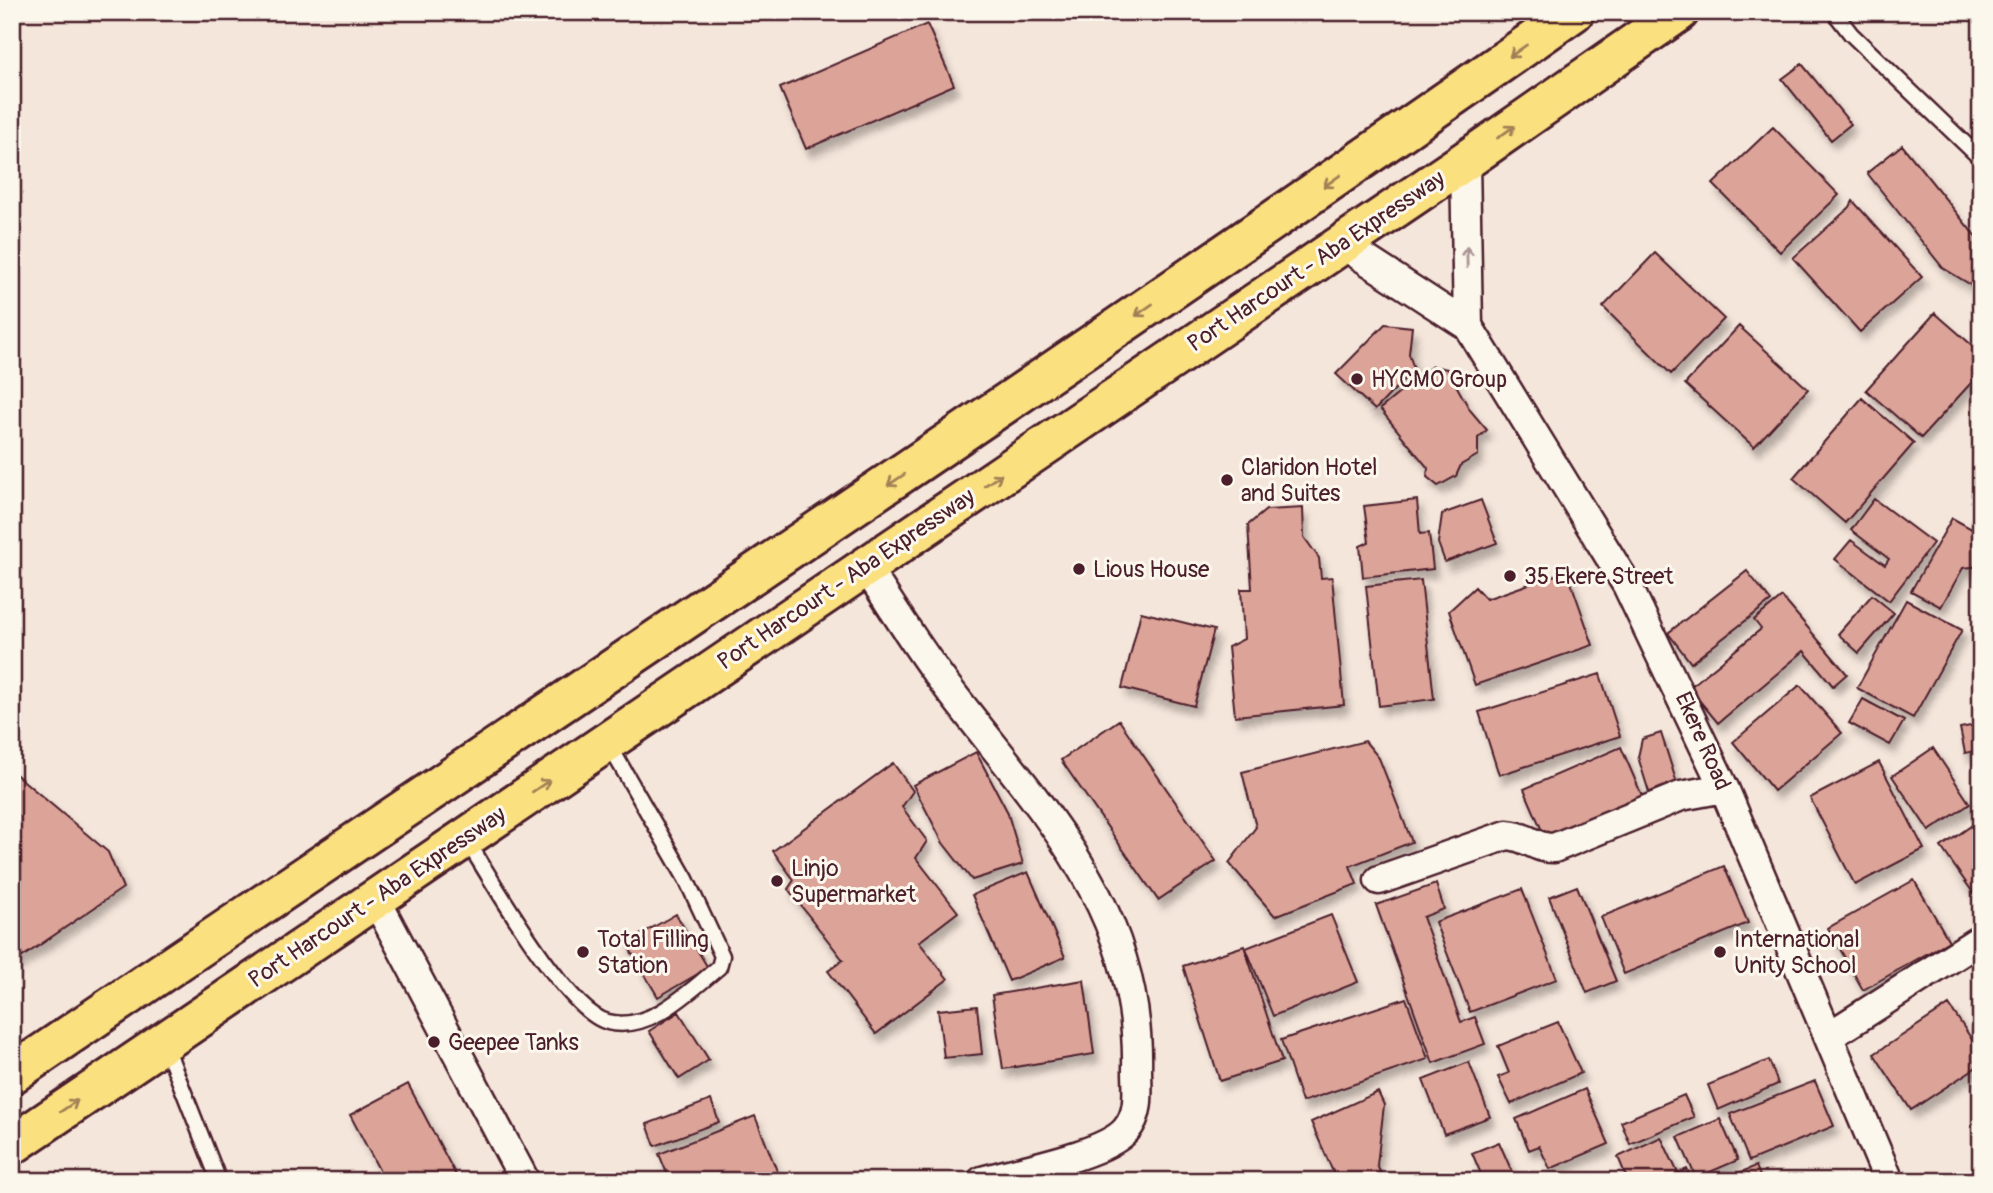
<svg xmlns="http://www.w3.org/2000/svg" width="1993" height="1193" font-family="Pangolin,sans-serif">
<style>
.building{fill:#dca398;stroke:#4a1f2b;stroke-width:2;filter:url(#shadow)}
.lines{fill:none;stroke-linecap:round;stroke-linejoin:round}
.lane-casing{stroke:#4a1f2b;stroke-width:19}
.street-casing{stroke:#4a1f2b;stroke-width:33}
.highway-casing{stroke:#4a1f2b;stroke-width:44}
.lane{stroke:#fbf7ec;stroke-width:14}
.street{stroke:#fbf7ec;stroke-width:28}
.highway{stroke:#fbe080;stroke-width:38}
.oneway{stroke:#a28056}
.oneway2{stroke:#ab9695}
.poi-dot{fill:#4a1f2b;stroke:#fbf7ec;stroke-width:2.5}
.labels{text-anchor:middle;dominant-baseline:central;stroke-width:6;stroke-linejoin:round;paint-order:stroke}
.street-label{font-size:23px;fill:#4a1f2b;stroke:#fbf7ec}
.poi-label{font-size:23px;fill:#4a1f2b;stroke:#fbf7ec;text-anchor:start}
</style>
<defs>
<filter id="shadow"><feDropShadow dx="4.5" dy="8" stdDeviation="3.5" flood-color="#0004"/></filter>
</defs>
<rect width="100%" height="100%" fill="#f5e6db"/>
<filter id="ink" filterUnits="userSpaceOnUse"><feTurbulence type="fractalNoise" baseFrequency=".0143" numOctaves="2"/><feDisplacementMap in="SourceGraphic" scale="14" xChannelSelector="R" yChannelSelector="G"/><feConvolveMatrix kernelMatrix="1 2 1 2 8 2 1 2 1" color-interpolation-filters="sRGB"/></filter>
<g filter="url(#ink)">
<path class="building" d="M927 24 954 85 806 149 780 88Z
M1802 64 1851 124 1831 140 1782 79Z
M1773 127 1839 195 1780 252 1713 184Z
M1902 145 1981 243V291L1943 268 1867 173Z
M1853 201 1922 277 1860 332 1793 258 1850 207Z
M1655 253 1724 319 1671 374 1603 307Z
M1935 313 1981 353V372L1921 438 1866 390Z
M1385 324 1412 327 1409 354 1414 369 1375 410 1336 374Z
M1739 326 1808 389 1754 447 1685 384Z
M1432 366 1447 369 1470 410 1487 430 1478 438V455L1461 465 1456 476 1438 486 1427 477 1428 468 1380 409Z
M1862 398 1914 443 1845 523 1793 478Z
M1874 499 1933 543 1889 601 1835 559 1851 540 1885 565 1889 559 1851 530Z
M1417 500 1420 534 1429 533 1433 569 1363 577 1360 546 1369 542 1364 506Z
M1481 500 1497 543 1445 562 1438 543 1442 514Z
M1303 508 1304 537 1319 558 1321 578 1332 577 1344 705 1235 716 1228 647 1244 639 1241 589H1252L1248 525 1266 510Z
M1952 518 1981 534V566L1963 568 1941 607 1911 591Z
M1567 571 1593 645 1475 685 1449 611 1475 587 1486 599Z
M1747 571 1771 601 1691 663 1668 633Z
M1421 580 1434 699 1379 706 1366 586Z
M1872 595 1894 613 1859 653 1838 634Z
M1782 597 1847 674 1833 686 1804 651 1718 723 1689 688 1761 629 1754 620Z
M1906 600 1962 630 1913 718 1857 688Z
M1141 612 1214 630 1194 706 1122 688Z
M1600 674 1620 736 1499 775 1479 712Z
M1800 685 1842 733 1774 791 1733 742Z
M1863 699 1904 721 1890 745 1849 723Z
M1119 720 1216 861 1158 900 1061 760Z
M1981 724V756L1980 750 1965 753 1960 728Z
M1661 733 1681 796 1653 805 1638 757 1642 739Z
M1365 741 1379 758 1412 842 1350 866 1357 884 1275 916 1229 863 1256 827 1242 772Z
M1621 747 1643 798 1546 840 1524 789Z
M1933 748 1970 804 1929 831 1892 776Z
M976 752 1007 811 1023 864 972 880 943 843 913 785Z
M1879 762 1924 849 1855 885 1810 798Z
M893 763 913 791 902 807 927 841 916 858 958 912 919 942 948 979 876 1034 828 971 843 960 788 889 794 880 773 851Z
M12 771 108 852 123 888 12 964Z
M1981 819V904L1941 847Z
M1724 866 1748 923 1624 974 1601 917Z
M1028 872 1065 957 1009 981 972 895Z
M1914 880 1949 941 1863 990 1828 928Z
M1436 884 1444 909 1423 917 1461 1022 1475 1017 1485 1044 1433 1063 1376 905Z
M1577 886 1616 981 1587 993 1549 897Z
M1522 889 1557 979 1470 1012 1435 922Z
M676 914 708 968 658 997 626 943Z
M1331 915 1358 982 1273 1016 1246 948Z
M1244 946 1282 1061 1220 1081 1183 966Z
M1084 980 1094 1054 1003 1069 992 995Z
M1406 998 1428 1059 1302 1102 1281 1040Z
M1949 1005 1981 1053V1064L1911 1110 1874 1054Z
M977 1006 982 1054 944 1058 938 1010Z
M679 1012 709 1060 679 1079 649 1031Z
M1558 1022 1581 1073 1511 1104 1498 1077 1509 1073 1498 1046Z
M1769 1060 1778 1084 1718 1110 1708 1085Z
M1469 1062 1490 1117 1444 1134 1423 1080Z
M1815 1081 1834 1126 1749 1161 1730 1114Z
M408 1084 459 1181H385L350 1115Z
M1585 1089 1609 1144 1550 1169 1539 1146 1529 1150 1516 1119Z
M1378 1092 1384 1105 1377 1165 1384 1181H1337L1311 1122Z
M1684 1095 1694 1117 1630 1144 1621 1122Z
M711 1100 719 1122 655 1146 647 1124Z
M755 1116 781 1181H670L659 1154Z
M1720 1119 1738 1160 1696 1178 1678 1137Z
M1661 1137 1678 1173 1687 1169 1692 1181H1628L1618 1157Z
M1499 1142 1516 1181H1484L1472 1153Z
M1756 1166 1762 1181H1719Z"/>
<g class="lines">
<g class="lane-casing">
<path id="lane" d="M1834 12 1851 34 1981 159
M466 839C491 878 566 1012 608 1022 649 1033 691 990 719 967L722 956 686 879 608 743
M164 1042 219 1181"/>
</g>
<g class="street-casing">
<path id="street" d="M1465 161 1468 326
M1342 244 1468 326 1627 585 1724 788 1889 1181
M865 566C890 603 913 641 939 676 1032 801 1141 901 1137 1069 1137 1090 1141 1113 1126 1130 1105 1155 1016 1171 982 1181
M1379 880 1507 835C1528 836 1535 849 1554 848L1681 796 1724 788
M375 898 525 1181
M1831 1035 1981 939"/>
</g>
<g class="highway-casing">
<path id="highway" d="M12 1074C533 721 1058 373 1574 12
M12 1145 1465 161 1679 12"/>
</g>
<use href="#lane" class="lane"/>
<use href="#street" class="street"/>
<use href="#highway" class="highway"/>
</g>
<defs><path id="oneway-shaft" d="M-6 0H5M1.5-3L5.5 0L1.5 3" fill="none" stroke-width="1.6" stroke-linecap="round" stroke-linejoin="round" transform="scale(1.75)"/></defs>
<g class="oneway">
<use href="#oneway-shaft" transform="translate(1518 51) rotate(145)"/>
<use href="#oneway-shaft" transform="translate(1506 132) rotate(-35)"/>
<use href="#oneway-shaft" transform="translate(1332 181) rotate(145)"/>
<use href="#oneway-shaft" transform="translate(1144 310) rotate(145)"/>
<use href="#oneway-shaft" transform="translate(896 480) rotate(146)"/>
<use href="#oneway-shaft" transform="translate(993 480) rotate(-34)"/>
<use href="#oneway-shaft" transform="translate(541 786) rotate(-34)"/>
<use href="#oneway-shaft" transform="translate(69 1106) rotate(-34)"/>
</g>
<use class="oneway2" href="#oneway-shaft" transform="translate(1467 257) rotate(-91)"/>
</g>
<g class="poi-dot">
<circle cx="1357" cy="379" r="7"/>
<circle cx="1227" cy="480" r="7"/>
<circle cx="1079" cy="569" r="7"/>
<circle cx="1510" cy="576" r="7"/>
<circle cx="777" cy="881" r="7"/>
<circle cx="583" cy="952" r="7"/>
<circle cx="1720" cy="952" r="7"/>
<circle cx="434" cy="1042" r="7"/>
</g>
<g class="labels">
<g class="street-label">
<text transform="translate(1316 261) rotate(-34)">Port Harcourt - Aba Expressway</text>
<text transform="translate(846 579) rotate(-34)">Port Harcourt - Aba Expressway</text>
<text transform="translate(1703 741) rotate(66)">Ekere Road</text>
<text transform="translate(377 897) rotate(-34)">Port Harcourt - Aba Expressway</text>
</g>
<g class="poi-label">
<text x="1371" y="379">HYCMO Group</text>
<text x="1241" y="467">Claridon Hotel<tspan x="1241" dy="26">and Suites</tspan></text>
<text x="1093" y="569">Lious House</text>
<text x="1524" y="576">35 Ekere Street</text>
<text x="791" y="868">Linjo<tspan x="791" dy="26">Supermarket</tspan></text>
<text x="597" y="939">Total Filling<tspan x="597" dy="26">Station</tspan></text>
<text x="1734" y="939">International<tspan x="1734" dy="26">Unity School</tspan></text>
<text x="448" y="1042">Geepee Tanks</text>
</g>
</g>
<rect width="1993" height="1193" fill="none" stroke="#fbf7ec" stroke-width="42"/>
<rect x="21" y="21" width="1951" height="1151" fill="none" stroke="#4a1f2b" stroke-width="2.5" filter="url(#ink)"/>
</svg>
